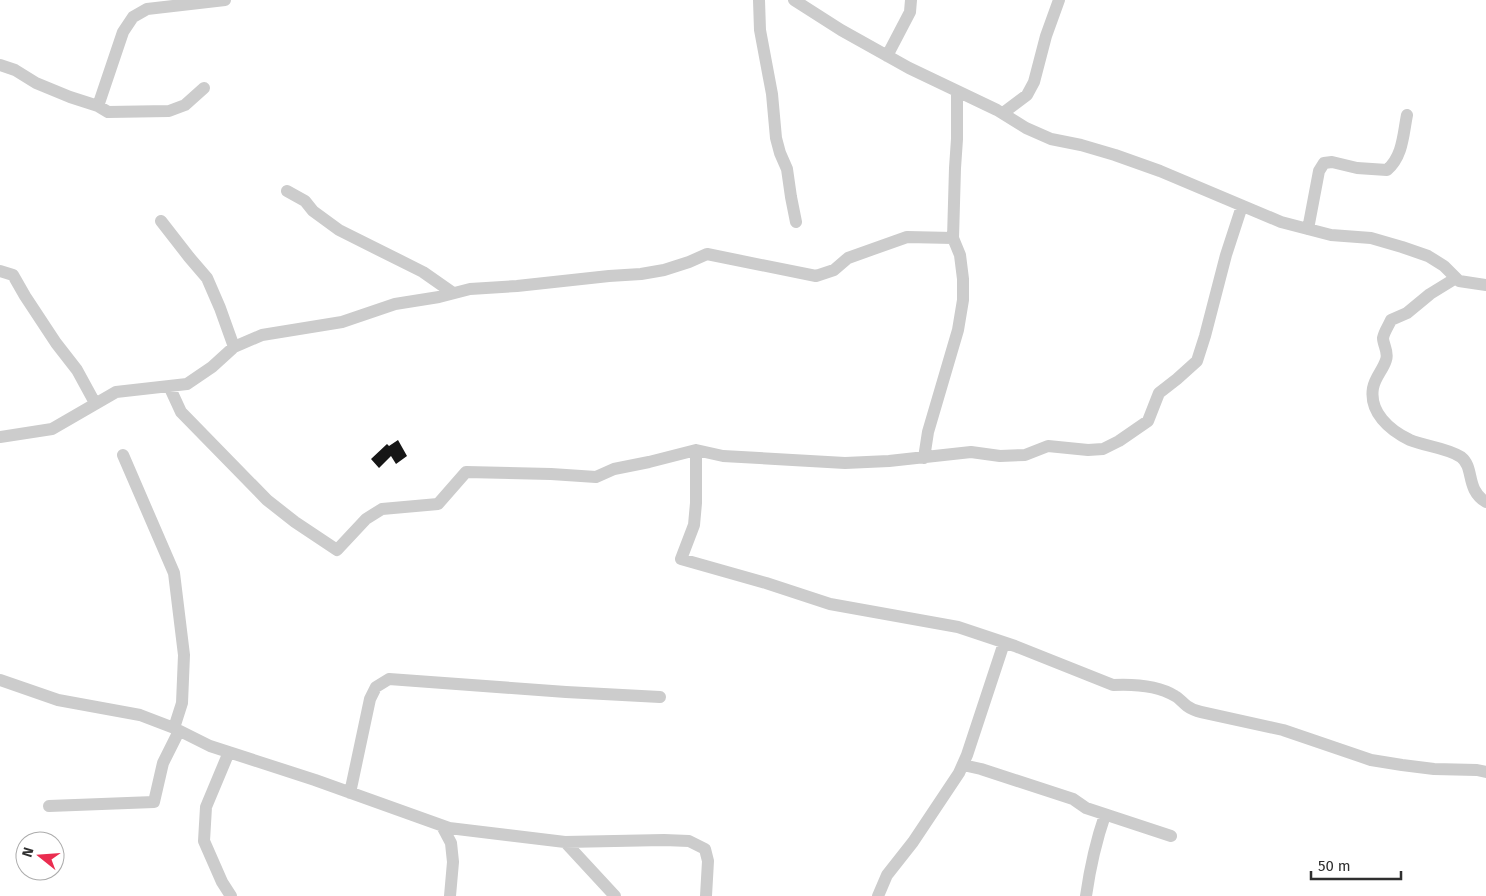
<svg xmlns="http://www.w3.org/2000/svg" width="1486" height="896" font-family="'Fira Sans',sans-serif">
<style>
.building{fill:#161616}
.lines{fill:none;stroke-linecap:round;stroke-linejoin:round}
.street{stroke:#ccc;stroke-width:12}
</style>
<rect width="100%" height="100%" fill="#fff"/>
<path class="building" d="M398 440 407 456 396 464 391 456 379 468 371 459 387 444 389 446Z"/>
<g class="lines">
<path class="street" d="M759 0 760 30 772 94 776 138 780 153 787 169 791 197 796 222
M794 0 841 30 909 68 997 110 1026 128 1051 139 1081 145 1115 155 1160 171 1281 222 1331 235 1371 238 1402 247 1428 256 1444 266 1459 281 1486 285
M887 56 910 12 911 0
M0 65 15 70 36 83 70 97 98 106 123 32 133 17 147 9 225 0
M98 106 108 112 169 111 185 105 204 88
M1003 113 1027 95 1034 82 1046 36 1059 0
M287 191 305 201 313 211 339 230 423 272 453 293
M161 221 189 257 207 278 220 308 234 347
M1308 229 1319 171 1324 163 1332 162 1357 168 1387 170C1403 156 1403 135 1407 115
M0 271 13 275 25 296 56 343 77 370 95 403
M1456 278 1430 294 1407 313 1391 320C1389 325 1384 332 1383 338 1383 345 1389 352 1386 360 1383 370 1375 377 1373 388 1369 412 1389 430 1410 440 1424 446 1448 448 1461 457 1475 468 1465 489 1486 502
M169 386 181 412 267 500 295 522 337 550 366 519 382 509 438 504 466 472 551 474 596 477 614 469 649 462 696 450 723 456 845 463 889 461 971 452 1000 456 1025 455 1048 446 1088 450 1103 449 1119 441 1148 421 1159 393 1177 379 1197 361 1205 336 1226 255 1242 206
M0 437 52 429 116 392 187 384 212 367 234 347 262 335 342 322 395 304 439 297 470 289 517 286 609 276 641 274 664 270 689 262 707 254 816 276 834 270 848 258 907 237 953 238
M696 450V503L694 525 681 559 766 583 830 604 958 627 1015 646 1113 685C1134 684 1157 685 1175 696 1179 698 1183 703 1187 706 1191 709 1196 711 1201 712L1283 730 1371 760 1402 765 1434 769 1477 770 1486 772
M123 455 174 573 184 655 182 703 174 728
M924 458 928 432 958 330 963 300V279L960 255 953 238 955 168 957 139V91
M0 680 58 700 140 715 174 728 210 746 315 780 449 828 565 842 615 896
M229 752 206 807 204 841 222 882 231 896
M963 765 981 769 1073 799 1086 808 1171 836
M350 793 370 699 376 687 389 679 566 692 660 697
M49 806 154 802 163 763 179 731
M442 826 451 843 453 862 450 896
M565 842 664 840 689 841 705 849 708 861 706 896
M878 896 887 875 913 842 959 773 967 755 1004 643
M1086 896C1090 868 1096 841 1105 815"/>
</g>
<g transform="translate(40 856) rotate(287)"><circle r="24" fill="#ffffff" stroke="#acacac"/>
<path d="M0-4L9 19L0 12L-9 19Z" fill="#ea2d50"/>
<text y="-8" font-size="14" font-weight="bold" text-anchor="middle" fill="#2f2f2f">N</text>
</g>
<path d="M1311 871v8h90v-8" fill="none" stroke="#2f2f2f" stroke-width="2.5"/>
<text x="1318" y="871" font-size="15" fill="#2f2f2f" stroke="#ffffff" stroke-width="4" paint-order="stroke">50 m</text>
</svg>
